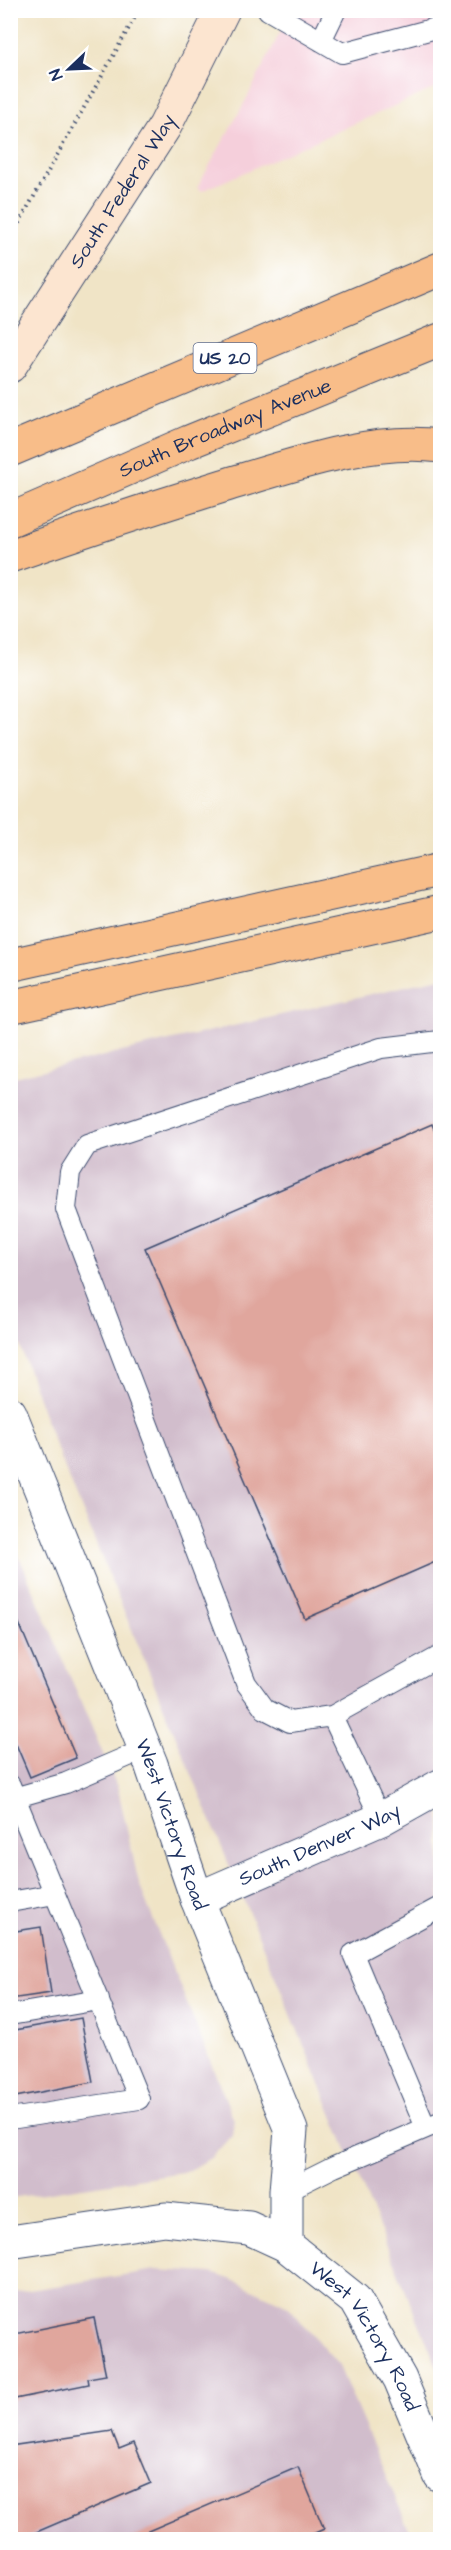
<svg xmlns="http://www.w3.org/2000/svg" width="451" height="2550" font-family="'Architects Daughter',sans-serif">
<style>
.built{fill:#f5cfdb}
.industrial{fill:#d1bdcc}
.building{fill:#e0a69d}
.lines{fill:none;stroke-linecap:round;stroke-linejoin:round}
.service-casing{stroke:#3b4a6e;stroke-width:22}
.minor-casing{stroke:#3b4a6e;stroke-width:35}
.tertiary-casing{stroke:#3b4a6e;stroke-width:35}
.secondary-casing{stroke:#3b4a6e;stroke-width:35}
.primary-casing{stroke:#3b4a6e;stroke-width:35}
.path{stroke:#3b4a6e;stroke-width:4;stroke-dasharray:1.5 4.5;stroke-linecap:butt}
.service{stroke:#fff;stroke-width:20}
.minor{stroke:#fff;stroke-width:33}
.tertiary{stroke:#fff;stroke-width:33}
.secondary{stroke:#fce5d0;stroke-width:33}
.primary{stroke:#f8bd89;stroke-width:33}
.labels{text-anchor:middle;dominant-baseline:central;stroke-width:6;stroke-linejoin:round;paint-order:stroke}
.shield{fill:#fff;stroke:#5f6d8e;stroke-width:1.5}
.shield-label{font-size:18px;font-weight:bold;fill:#1b2f5e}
.street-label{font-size:20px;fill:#1b2f5e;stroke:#fff}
</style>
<rect width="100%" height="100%" fill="#fff"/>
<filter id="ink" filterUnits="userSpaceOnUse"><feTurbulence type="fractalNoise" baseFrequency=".0167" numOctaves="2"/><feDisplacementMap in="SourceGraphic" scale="12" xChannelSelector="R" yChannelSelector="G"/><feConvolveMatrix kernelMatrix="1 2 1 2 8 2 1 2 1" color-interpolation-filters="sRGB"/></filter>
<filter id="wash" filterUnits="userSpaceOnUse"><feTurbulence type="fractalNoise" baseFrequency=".008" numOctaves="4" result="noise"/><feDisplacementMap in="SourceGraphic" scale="24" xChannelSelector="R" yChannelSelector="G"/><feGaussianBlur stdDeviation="1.35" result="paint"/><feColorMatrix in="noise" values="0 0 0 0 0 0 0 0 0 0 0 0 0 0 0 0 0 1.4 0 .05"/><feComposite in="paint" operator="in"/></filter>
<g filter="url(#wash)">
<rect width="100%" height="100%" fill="#f0e4c6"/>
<path class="built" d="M291 11H440V86L202 191 197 188 247 98Z"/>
<path class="industrial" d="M440 978V2374L51 1435 21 1349 10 1307V1078Z
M10 1535 118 1789 139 1884 234 2120 232 2135 212 2157 189 2171 11 2198Z
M156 2270 211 2273 231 2279 288 2306 339 2366 413 2539 11 2540V2293Z"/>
<g id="blocks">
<path class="building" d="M432 1124 440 1144V1560L305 1619 145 1248Z
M10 1602 76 1758 30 1777 10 1730Z
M41 1927 51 1993 10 1999V1932Z
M81 2018 93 2082 10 2098V2031Z
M94 2318 106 2375 88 2378 89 2384 10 2400V2335Z
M112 2431 119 2449 134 2443 151 2483 18 2540H10V2446Z
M298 2467 324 2529 299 2540H127Z"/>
</g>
</g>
<g filter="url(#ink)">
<use href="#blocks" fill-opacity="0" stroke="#3b4a6e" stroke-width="1.5"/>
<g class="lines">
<g class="service-casing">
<path id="service" d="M268 10 342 53 440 27
M321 41 336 10
M440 1041 381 1048 87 1145 70 1172 66 1209 246 1683 265 1709 290 1722 332 1716 440 1656
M332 1716 381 1819
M10 1785 139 2099 10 2119
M10 1799 66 1783 145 1749
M10 1902 55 1894
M10 2015 99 2000
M426 2128 353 1954 440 1907
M286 2191 334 2167 440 2122"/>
</g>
<g class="minor-casing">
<g id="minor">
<path id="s1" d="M10 1413 151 1764 197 1899 291 2130 286 2191V2245"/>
<path id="s2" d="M197 1899 381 1819 440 1786"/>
</g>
</g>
<g class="tertiary-casing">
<g id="tertiary">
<path id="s3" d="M10 2242 165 2219 249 2228 286 2245 355 2300 400 2379 440 2475"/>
</g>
</g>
<g class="secondary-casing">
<g id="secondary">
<path id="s4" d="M10 366 165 126 223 10"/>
</g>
</g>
<g class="primary-casing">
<g id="primary">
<path d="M10 450 440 269"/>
<path id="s5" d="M10 520 189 442 440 340"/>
<path d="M10 556C81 531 151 508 223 486 289 466 370 437 440 446"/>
<path d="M10 965 440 870"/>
<path d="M10 1007 440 912"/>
</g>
</g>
<path class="path" d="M10 239 139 10"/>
<use href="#service" class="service"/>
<use href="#minor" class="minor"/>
<use href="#tertiary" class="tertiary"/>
<use href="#secondary" class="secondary"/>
<use href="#primary" class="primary"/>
</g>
</g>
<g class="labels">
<rect class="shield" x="193.5" y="343" width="63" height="30" rx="4.5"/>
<g class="shield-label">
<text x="225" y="358">US 20</text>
</g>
<g class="street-label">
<text stroke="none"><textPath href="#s4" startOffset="208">South Federal Way</textPath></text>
<text stroke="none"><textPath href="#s5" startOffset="234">South Broadway Avenue</textPath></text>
<text stroke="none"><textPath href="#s1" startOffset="442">West Victory Road</textPath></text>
<text stroke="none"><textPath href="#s2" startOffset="134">South Denver Way</textPath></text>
<text stroke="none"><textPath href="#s3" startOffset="405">West Victory Road</textPath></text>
</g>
</g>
<rect width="451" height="2550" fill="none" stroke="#fff" stroke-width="36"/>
<g transform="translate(69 69) rotate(247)" stroke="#ffffff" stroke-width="4.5" paint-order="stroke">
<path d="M0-4.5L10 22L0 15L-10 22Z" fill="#1b2f5e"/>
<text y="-9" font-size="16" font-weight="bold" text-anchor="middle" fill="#1b2f5e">N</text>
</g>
</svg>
